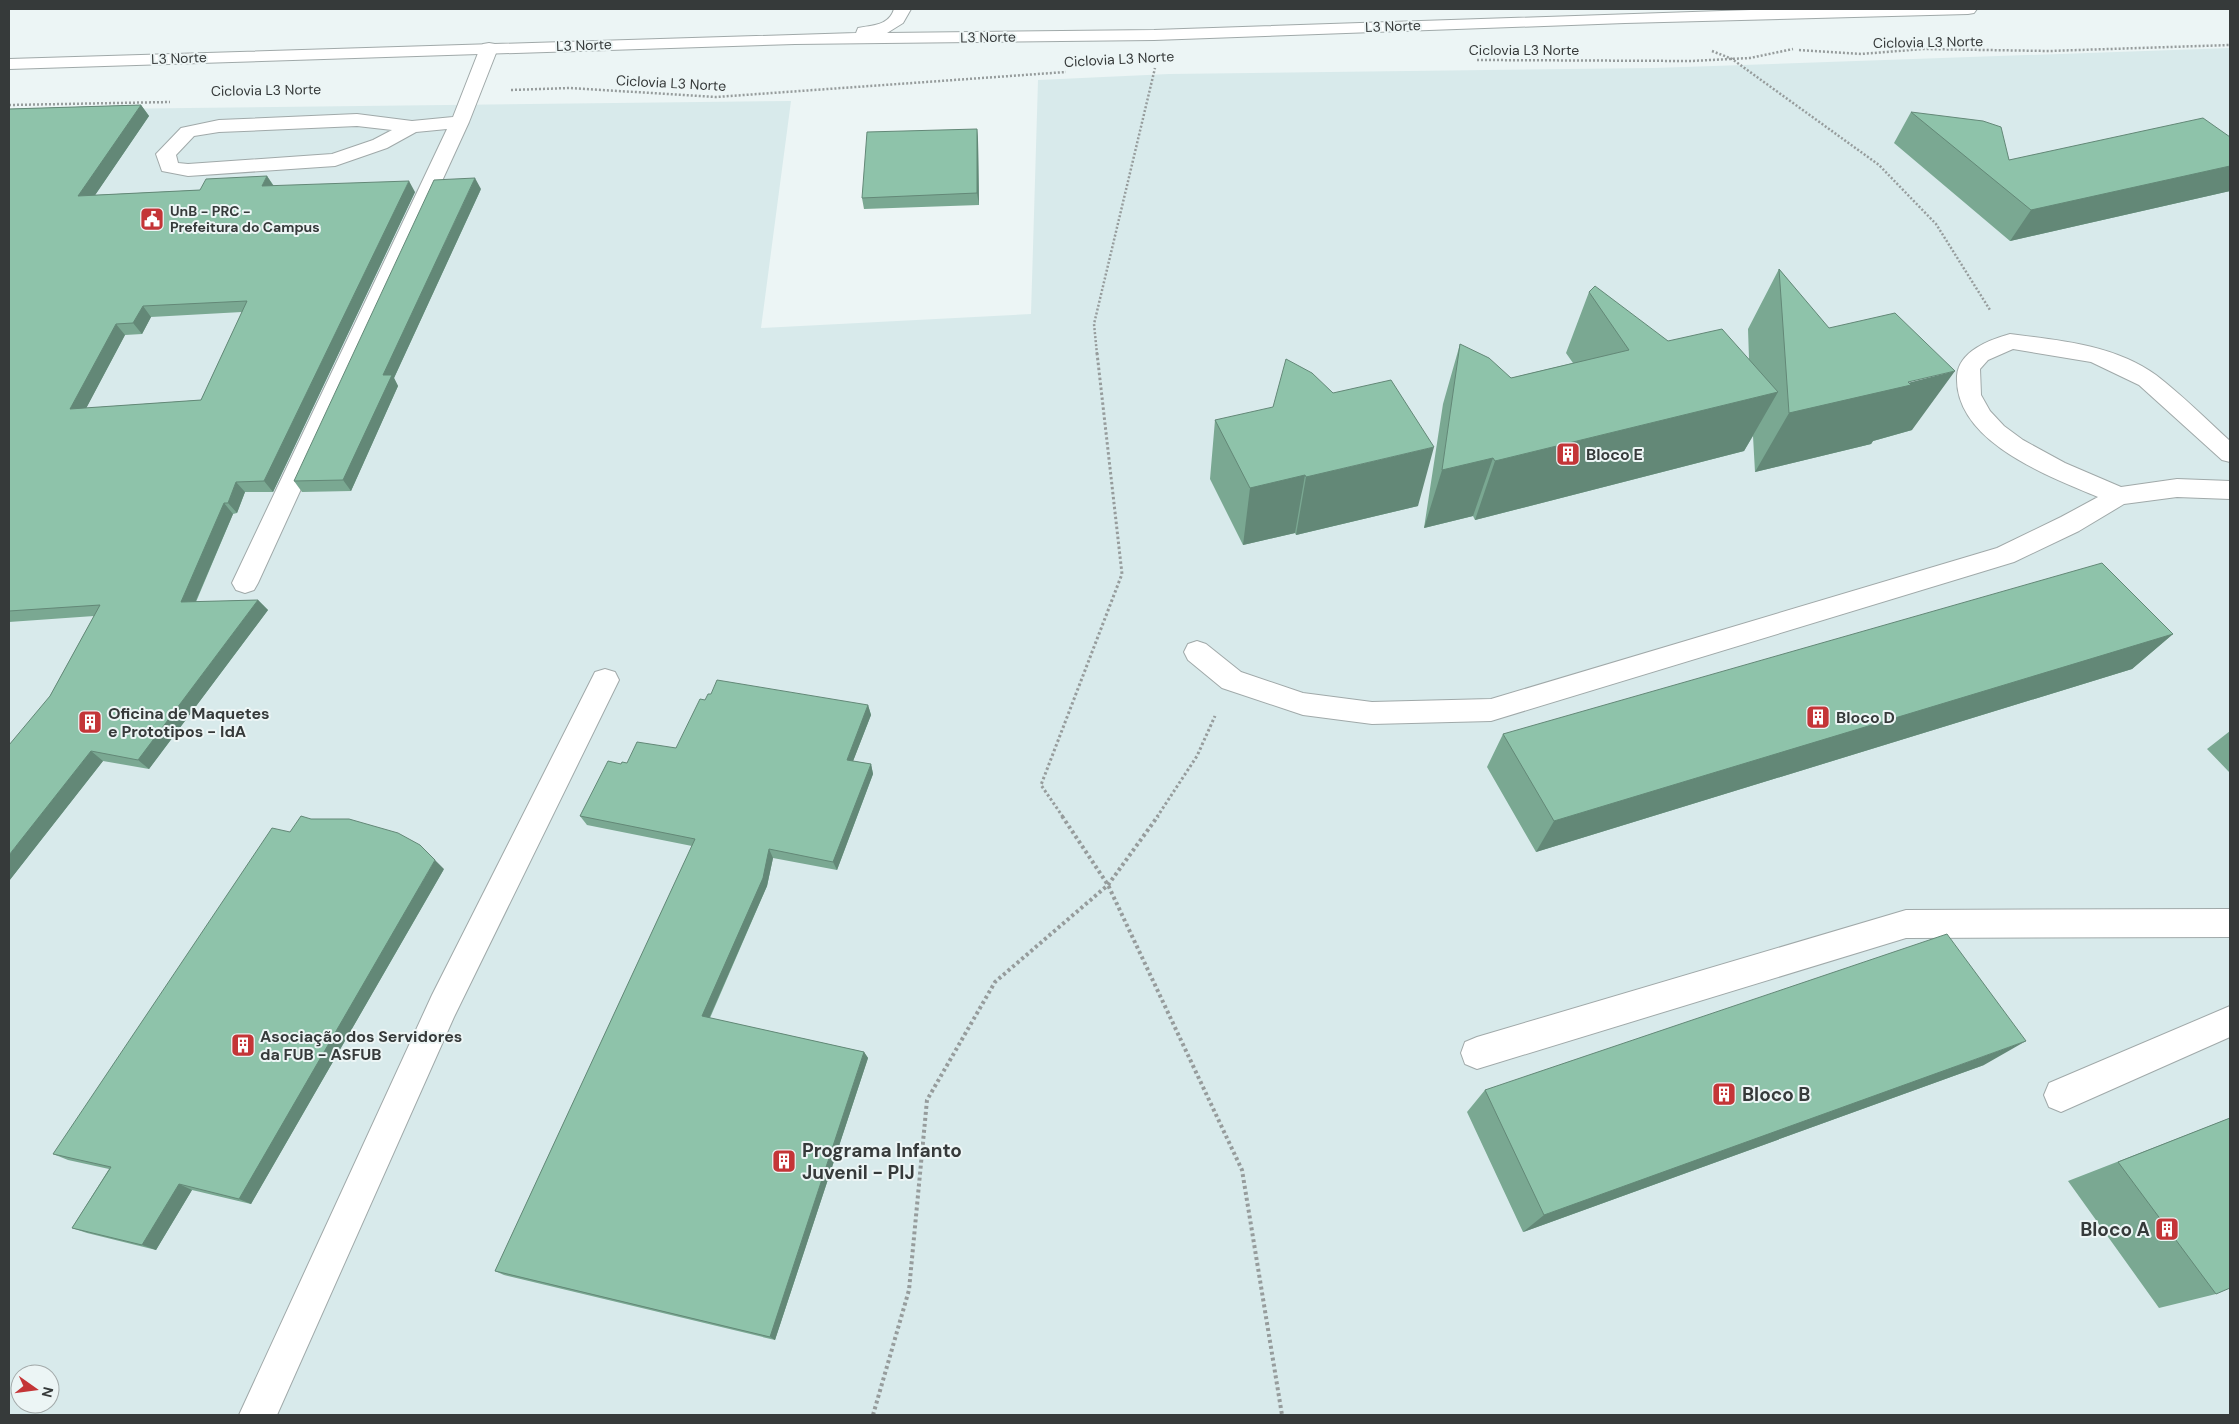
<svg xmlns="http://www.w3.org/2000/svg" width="2239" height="1424" font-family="'DM Sans',sans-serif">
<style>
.built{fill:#d8eaeb;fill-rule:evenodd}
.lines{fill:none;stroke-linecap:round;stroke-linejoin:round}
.minor-casing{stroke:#a0a9a9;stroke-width:2}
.major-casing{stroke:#a0a9a9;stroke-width:2}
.path-far2{stroke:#969c9c;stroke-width:2.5;stroke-dasharray:2 2;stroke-linecap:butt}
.path-far1{stroke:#969c9c;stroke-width:3;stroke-dasharray:2.5 2.5;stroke-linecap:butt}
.path{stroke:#969c9c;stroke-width:4;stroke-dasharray:3 3;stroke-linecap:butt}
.minor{fill:#fff;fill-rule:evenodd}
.major{fill:#fff;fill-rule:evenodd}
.wall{fill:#7aa892;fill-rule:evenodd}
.shaded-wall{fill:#638877}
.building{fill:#8ec3aa;stroke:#638877;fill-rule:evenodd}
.labels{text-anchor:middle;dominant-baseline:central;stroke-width:4;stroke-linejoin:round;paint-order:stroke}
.far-street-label{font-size:14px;fill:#363a3a;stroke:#ecf5f5}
.far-poi-label{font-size:14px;font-weight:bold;fill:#363a3a;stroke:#ecf5f5;text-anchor:start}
.poi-label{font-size:16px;font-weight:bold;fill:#363a3a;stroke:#ecf5f5;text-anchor:start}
.near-poi-label{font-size:19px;font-weight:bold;fill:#363a3a;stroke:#ecf5f5;text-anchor:start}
</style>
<rect width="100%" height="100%" fill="#ecf5f5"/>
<path class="built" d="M2230 48V1415H9V110L791 101 761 328 1031 314 1038 80 1169 74 1654 68ZM20 1374H50V1404H20Z"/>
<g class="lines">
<g class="minor-casing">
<path id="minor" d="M489 43 495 44 498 48 469 122 258 583 254 590 245 593 236 590 232 583 447 129 416 132 387 148 335 166 188 176 162 171 156 154 181 128 219 120 357 114 412 121 453 117 480 48 483 44ZM357 126 392 130 373 140 332 154 188 164 178 163 176 155 194 136 219 132Z
M2010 334C2059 340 2115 345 2156 375 2182 395 2206 419 2230 441V462L2222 460 2139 385 2091 362 2013 349 1988 360 1980 369 1981 395 1990 411 2004 426 2023 440 2065 463 2121 487 2177 479 2230 481V499L2177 497 2124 504 2079 531 2014 562 1491 721 1372 724 1303 715 1222 688 1188 660 1184 652 1188 644 1197 641 1206 644 1241 672 1303 693 1372 702 1491 699 1997 548 2061 517 2098 497C2049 476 1954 442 1957 376 1959 351 1989 340 2010 334Z
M605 669 615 672 619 680 454 1017 277 1415H239L432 995 595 672Z
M2230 909V937L1906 938 1477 1069 1465 1064 1461 1053 1465 1042 1477 1037 1906 910Z
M2230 1006V1037L2061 1112 2049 1107 2044 1095 2049 1083Z"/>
</g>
<g class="major-casing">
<path id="major" d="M894 9H911L903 23 887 33 1154 30 1782 9H1977L1974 13 1968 14 1625 23 1154 40 795 44 9 69V59L856 33 858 28C872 25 889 26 894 9Z"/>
</g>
<path class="path-far2" d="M1799 50 1861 54 1923 49 2049 51 2230 45
M1712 51 1732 59 1879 165 1936 224 1990 310
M1477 60 1691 61 1750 58 1793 49
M511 90 570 88 716 97 1066 72
M9 105 170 102
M1097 354 1094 324 1155 68"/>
<path class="path-far1" d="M1063 817 1041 785 1122 574 1097 353
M1157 817 1197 756 1215 716"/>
<path class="path" d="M1062 816 1108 885 1242 1170 1282 1415
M873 1415 909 1290 927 1100 995 982 1108 885 1158 816"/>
<use href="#minor" class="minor"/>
<use href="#major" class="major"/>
</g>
<path class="wall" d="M141 105 149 116 95 195 200 190 267 176 274 186 415 192 273 492H245L237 513 233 514 196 602 258 600 268 610 149 769 103 761 9 881 50 696 94 616 9 622V109ZM242 312 201 400 86 408 125 335 142 334 151 317Z
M1911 112 2009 160 2230 137V191L2010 241 1894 143Z
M977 129 978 140 979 205 864 209 862 198Z
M481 189 394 378 398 386 351 491 302 492 294 481Z
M1779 269 1912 430 1873 441 1871 444 1755 472 1753 436 1744 451 1475 520 1473 516 1424 528 1443 404 1460 344 1511 378 1573 363 1566 353 1589 292 1668 341 1749 359 1748 329Z
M1215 420 1418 506 1296 535 1295 533 1243 545 1210 479Z
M2173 634 2132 669 1536 852 1487 767 1503 734Z
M705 700 868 705 871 715 853 761 871 764 873 774 837 870 773 858 767 886 710 1018 864 1052 868 1058 775 1340 504 1275 495 1271 692 846 587 825 580 816 621 764 627 763 676 748Z
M2230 731V773L2207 749Z
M444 869 251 1204 192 1190 156 1250 87 1233 72 1228 109 1169 68 1160 53 1154Z
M1984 1065 1523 1232 1467 1112 1485 1090Z
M2230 1118 2216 1294 2159 1308 2068 1181Z"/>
<path class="shaded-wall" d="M141 105 149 116 87 207 78 196Z
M977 129 978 140 979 205 977 193Z
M2230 166V191L2010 241 2031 210Z
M267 176 274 187 262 186Z
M475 178 481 189 394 378 398 386 351 491 343 480 383 375Z
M409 181 415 192 273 492 264 481Z
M143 306 151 317 142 334 133 323Z
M116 324 125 335 80 420 70 409Z
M1955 371 1912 430 1873 441 1871 444 1755 472 1789 413Z
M1778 392 1744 451 1475 520 1495 461Z
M1434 447 1418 506 1296 535 1306 477Z
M1493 458 1473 516 1424 528 1442 470Z
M1305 475 1295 533 1243 545 1250 488Z
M236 482 245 492 237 513 228 503Z
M224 503 233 514 191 612 181 602Z
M258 600 268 610 149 769 138 760Z
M2173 634 2132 669 1536 852 1554 821Z
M868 705 871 715 850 769 847 760Z
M91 751 103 761 9 881V855Z
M871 764 873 774 837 870 833 862Z
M769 849 773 858 767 886 707 1023 702 1016Z
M435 860 444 869 251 1204 239 1199Z
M2026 1041 1984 1065 1523 1232 1544 1215Z
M864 1052 868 1058 775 1340 770 1337Z
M179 1184 192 1190 156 1250 142 1245Z"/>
<path class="building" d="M141 105 78 196 200 190 206 179 267 176 262 186 409 181 264 481 236 482 228 503H224L181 602 258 600 138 760 91 751 9 855V745L50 696 100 605 9 611V109ZM247 301 201 400 70 409 116 324 133 323 143 306Z
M1911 112 1983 121 2001 127 2009 160 2203 118 2230 137V166L2031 210Z
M977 129V193L862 198 867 132Z
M475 178 383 375H392L343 480 294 481 434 180Z
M1779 269 1829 328 1895 313 1955 371 1908 382 1911 385 1789 413Z
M1595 286 1668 341 1722 329 1778 392 1495 461 1493 458 1442 470 1460 344 1489 358 1511 378 1629 350 1589 292Z
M1286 359 1312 373 1333 393 1391 380 1434 447 1306 477 1305 475 1250 488 1215 420 1273 407Z
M2102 563 2173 634 1554 821 1503 734Z
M717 680 868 705 847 760 871 764 833 862 769 849 763 878 702 1016 864 1052 770 1337 495 1271 695 839 580 816 608 761 621 764 622 762 627 763 637 742 676 748 700 699 705 700 708 694H711Z
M301 816 311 819H349L398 833 420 845 435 860 239 1199 179 1184 142 1245 72 1228 111 1167 53 1154 272 828 290 832Z
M1947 934 2026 1041 1544 1215 1485 1090Z
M2230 1118V1288L2216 1294 2118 1162Z"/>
<defs>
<g id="civic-square" transform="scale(1.25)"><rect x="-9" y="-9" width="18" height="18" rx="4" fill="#c43537" stroke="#ecf5f5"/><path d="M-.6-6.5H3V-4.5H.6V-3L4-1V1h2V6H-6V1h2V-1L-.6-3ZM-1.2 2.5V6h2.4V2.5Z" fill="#fff"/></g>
<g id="building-square" transform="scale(1.25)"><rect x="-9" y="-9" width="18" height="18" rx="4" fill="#c43537" stroke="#ecf5f5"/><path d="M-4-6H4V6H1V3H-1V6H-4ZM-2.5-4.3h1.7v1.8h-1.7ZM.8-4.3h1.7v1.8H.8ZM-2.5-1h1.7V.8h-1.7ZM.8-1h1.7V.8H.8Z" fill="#fff"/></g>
</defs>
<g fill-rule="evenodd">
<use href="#civic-square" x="152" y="219"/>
<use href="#building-square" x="1568" y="454"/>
<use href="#building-square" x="1818" y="717"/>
<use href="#building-square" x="90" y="722"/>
<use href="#building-square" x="243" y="1045"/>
<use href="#building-square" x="1724" y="1094"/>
<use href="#building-square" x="784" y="1161"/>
<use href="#building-square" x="2167" y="1229"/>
</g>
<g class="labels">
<g class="far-street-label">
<text transform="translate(1393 26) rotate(-2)">L3 Norte</text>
<text transform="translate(988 37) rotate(-1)">L3 Norte</text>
<text transform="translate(1928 42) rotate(-1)">Ciclovia L3 Norte</text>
<text transform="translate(584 45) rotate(-2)">L3 Norte</text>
<text x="1524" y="50">Ciclovia L3 Norte</text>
<text transform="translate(179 58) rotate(-2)">L3 Norte</text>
<text transform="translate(1119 59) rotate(-3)">Ciclovia L3 Norte</text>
<text transform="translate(671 83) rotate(3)">Ciclovia L3 Norte</text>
<text transform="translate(266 90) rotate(-1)">Ciclovia L3 Norte</text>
</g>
<g class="far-poi-label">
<text x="170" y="211">UnB - PRC -<tspan x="170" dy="16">Prefeitura do Campus</tspan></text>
</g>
<g class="poi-label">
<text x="1586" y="454">Bloco E</text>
<text x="108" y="713">Oficina de Maquetes<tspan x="108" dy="18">e Prototipos - IdA</tspan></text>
<text x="1836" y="717">Bloco D</text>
<text x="260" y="1036">Asociação dos Servidores<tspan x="260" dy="18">da FUB - ASFUB</tspan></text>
</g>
<g class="near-poi-label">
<text x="1742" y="1094">Bloco B</text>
<text x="802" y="1150">Programa Infanto<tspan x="802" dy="22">Juvenil - PIJ</tspan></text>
<text x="2150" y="1229" text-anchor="end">Bloco A</text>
</g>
</g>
<rect width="2239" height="1424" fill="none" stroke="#363a3a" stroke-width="20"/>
<g transform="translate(35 1389) rotate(104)"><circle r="24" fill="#ecf5f5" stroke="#a3aaaa"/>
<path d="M0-4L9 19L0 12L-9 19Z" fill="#c43537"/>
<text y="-8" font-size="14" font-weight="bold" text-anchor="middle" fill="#363a3a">N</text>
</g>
</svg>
